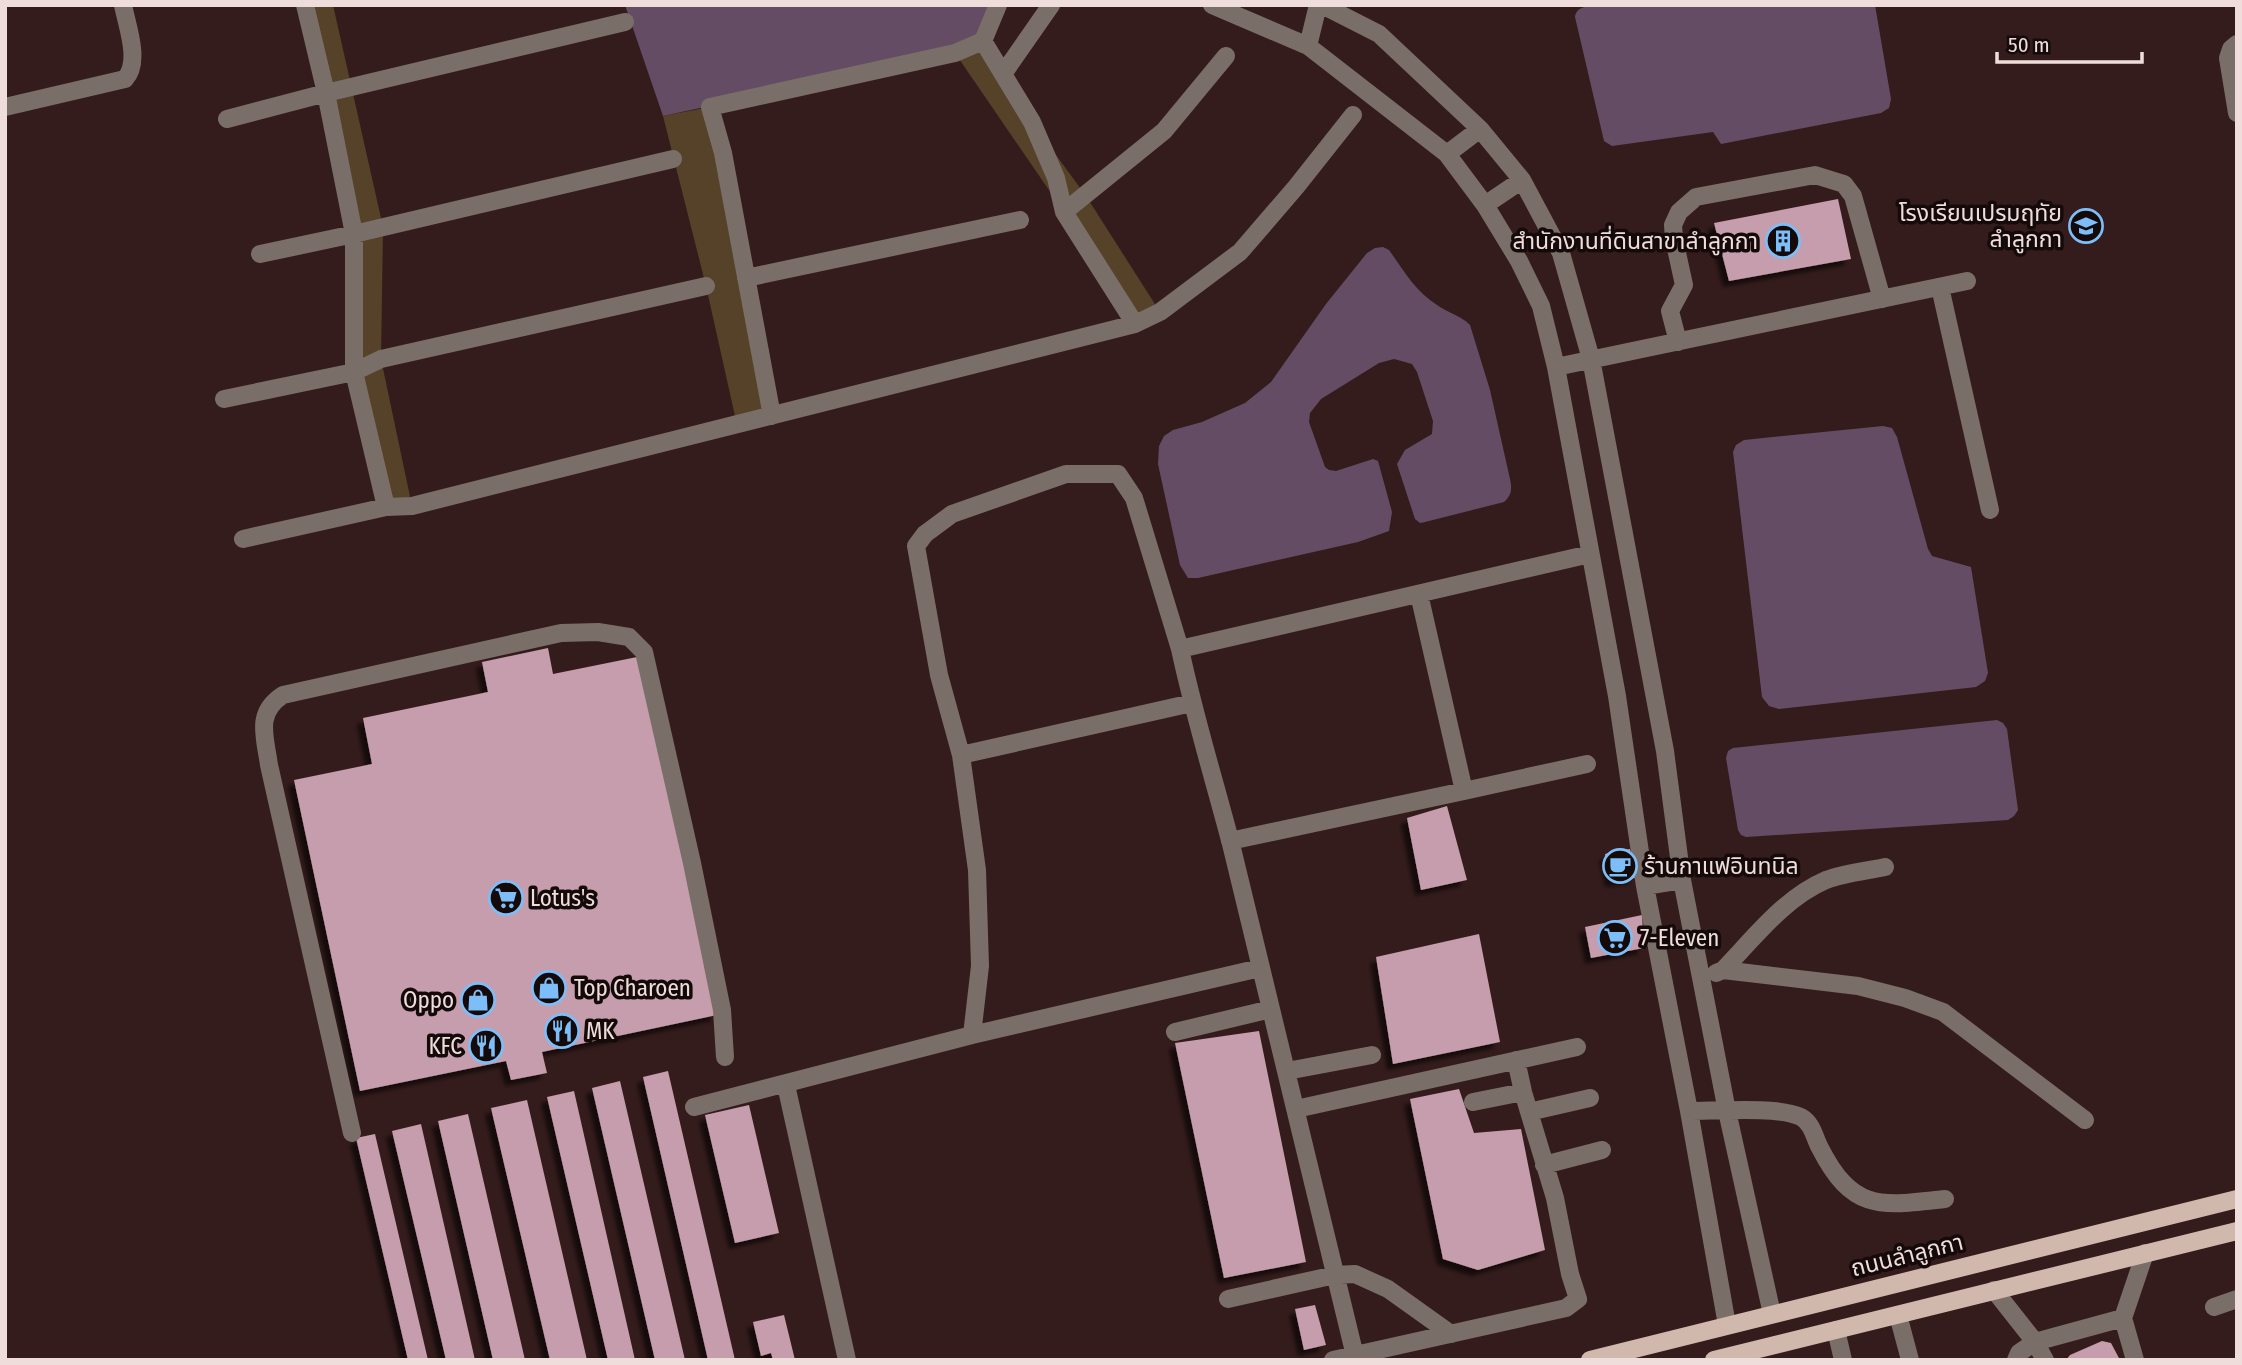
<svg xmlns="http://www.w3.org/2000/svg" width="2242" height="1365" font-family="'Fira Sans Condensed','Noto Sans Thai',sans-serif">
<style>
.green{fill:#554228}
.water{fill:#654c65}
.building{fill:#c59dac;filter:url(#shadow)}
.lines{fill:none;stroke-linecap:round;stroke-linejoin:round}
.minor{stroke:#7a6e68;stroke-width:18}
.major{stroke:#d1b8ac;stroke-width:18}
.labels{text-anchor:middle;dominant-baseline:central;stroke-width:7;stroke-linejoin:round;paint-order:stroke}
.poi-label{font-size:23px;fill:#efdddc;stroke:#150a0a;text-anchor:start}
.street-label{font-size:23px;fill:#efdddc;stroke:#150a0a}
</style>
<defs>
<filter id="shadow"><feDropShadow dx="-6" dy="6" stdDeviation="2" flood-color="#0009"/></filter>
</defs>
<rect width="100%" height="100%" fill="#351c1c"/>
<path class="green" d="M305 5H333L383 227 381 359 412 506 386 507 354 372V234Z
M983 41 1032 122 1086 196 1160 312 1135 324 1064 212 955 53Z
M710 107 772 416 737 425 706 286 663 116Z"/>
<path class="water" d="M625 5H991L981 34 955 53 663 116Z
M1596 5H1875L1891 99 1889 108 1881 113 1721 144 1713 132 1612 146 1604 141 1575 17C1577 6 1586 7 1596 5Z
M1383 247 1389 250C1404 271 1415 291 1437 305 1448 313 1460 315 1470 325L1490 390 1510 479C1512 489 1512 495 1504 502L1425 522 1420 523 1415 519 1397 464 1405 450 1432 434 1433 421 1417 372 1412 364 1394 359 1379 363 1321 399 1310 413 1309 422 1325 467 1329 470 1336 471 1373 459 1378 461 1392 512 1389 531 1358 542 1198 578H1188L1180 565 1158 464 1159 446 1164 436 1173 430 1202 422 1245 403 1271 382 1326 304 1367 253 1375 248Z
M1883 426 1892 428 1897 437 1928 549 1932 556 1971 567 1988 673 1985 681 1976 687 1779 709 1769 706 1762 697 1733 452 1736 445 1744 440Z
M1997 720 2003 723 2007 729 2018 810 2014 816 2008 820 1746 837 1741 835 1738 830 1726 758 1728 751 1733 748Z"/>
<path class="building" d="M1838 199 1851 259 1729 281 1714 223Z
M548 648 553 674 642 656 717 1015 542 1052 547 1073 511 1080 506 1061 360 1091 294 780 372 764 363 718 488 692 482 662Z
M1447 806 1467 880 1421 890 1407 818Z
M1630 849 1635 878 1611 881 1605 854Z
M1642 915 1644 948 1591 958 1585 927Z
M1479 934 1500 1042 1393 1064 1376 957Z
M1259 1031 1306 1262 1224 1278 1175 1043Z
M668 1071 735 1360H708L643 1077Z
M620 1081 685 1360H655L592 1088Z
M1459 1089 1474 1133 1521 1129 1545 1250 1478 1270 1443 1259 1410 1099Z
M574 1091 635 1360H608L547 1097Z
M527 1100 587 1360H550L491 1108Z
M749 1105 779 1233 735 1243 705 1115Z
M468 1114 525 1360H493L438 1121Z
M421 1124 475 1360H446L392 1131Z
M375 1134 428 1360H408L356 1138Z
M1315 1305 1326 1345 1304 1350 1295 1309Z
M784 1315 795 1360H773L771 1353 761 1356 753 1322Z
M2102 1341 2111 1343 2120 1360H2066L2070 1355Z"/>
<g class="lines">
<path class="minor" d="M305 5 326 93 354 234V372L386 507
M1212 5 1308 46 1447 154 1485 205 1519 261 1541 306 1556 367 1617 696 1645 886 1689 1111 1727 1325
M1322 5 1379 34 1480 129 1522 180 1561 253 1591 359 1665 751 1682 880 1727 1111 1772 1314
M2237 44 2231 49 2228 58 2237 113
M1308 46 1318 5
M1003 74 1051 5
M5 107 125 79C141 62 127 26 123 5
M227 119 326 93 625 22
M1447 154 1480 129
M1485 205 1522 180
M1064 212 1164 131 1226 56
M260 254 354 234 673 159
M746 278 1020 220
M1940 287 1990 510
M1135 324 1160 312 1240 252 1296 187 1353 115
M1678 342 1670 311 1684 285 1674 239 1673 225 1679 212 1696 197 1815 175 1844 184 1853 196 1882 299
M1556 367 1967 281
M224 399 354 372 381 359 706 286
M772 416 723 153 710 107 955 53 983 41
M243 539 386 507 412 506 1135 324 1064 212 1056 178 1032 122 983 41 998 5
M961 755 1192 703
M1464 791 1587 764
M1230 841 1464 791 1419 594
M1645 886 1682 880
M1723 970 1858 986 1905 998 1943 1012 2085 1120
M1716 973 1723 970C1754 938 1784 898 1826 880 1844 873 1866 871 1885 867
M1175 1032 1271 1009
M972 1035 980 966 977 870 961 755 939 675 916 546 925 534 952 514 1066 474H1118L1134 498 1180 649
M1287 1071 1372 1055
M786 1085 847 1360
M1473 1102 1523 1092
M694 1107 972 1035 1260 968
M1296 1109 1577 1047
M1689 1111C1716 1111 1779 1106 1801 1117 1813 1124 1814 1137 1820 1148 1853 1213 1882 1206 1945 1199
M1529 1112 1590 1098
M352 1133 269 765C265 736 255 713 283 695L561 633 598 632 629 637 644 652 692 863 722 1010 725 1057
M1544 1165 1602 1150
M1994 1290 2035 1342 2019 1353 2016 1360
M1228 1299 1335 1275 1355 1274 1388 1289 1451 1334
M2214 1307 2237 1299
M1898 1315 1910 1360
M1836 1330 1843 1360
M1333 1360 1566 1308 1578 1299 1570 1274 1555 1198 1523 1092 1516 1060
M1356 1360C1315 1188 1273 1016 1231 844 1214 779 1194 715 1180 649L1590 554
M2045 1360 2035 1342 2123 1318
M2135 1360 2123 1318 2145 1253"/>
<path class="major" d="M1590 1360 2237 1199
M1714 1360 2237 1231"/>
</g>
<defs>
<g id="school-ring" transform="scale(1.75)"><circle r="9.5" fill="#150a0a" stroke="#7dbef9" stroke-width="1.5"/><path d="M0-5L7-2L0 1L-7-2ZM-4 1L0 2.5L4 1V4Q0 6-4 4Z" fill="#7dbef9"/></g>
<g id="building-ring" transform="scale(1.75)"><circle r="9.5" fill="#150a0a" stroke="#7dbef9" stroke-width="1.5"/><path d="M-4-6H4V6H1V3H-1V6H-4ZM-2.5-4.3h1.7v1.8h-1.7ZM.8-4.3h1.7v1.8H.8ZM-2.5-1h1.7V.8h-1.7ZM.8-1h1.7V.8H.8Z" fill="#7dbef9"/></g>
<g id="cafe-ring" transform="scale(1.75)"><circle r="9.5" fill="#150a0a" stroke="#7dbef9" stroke-width="1.5"/><path d="M-5.5-4.5H6V0H3Q3 3.5 0 3.5H-2.5Q-5.5 3.5-5.5 0ZM3-3.2v2h1.7v-2ZM-6 4.5H4V6H-6Z" fill="#7dbef9"/></g>
<g id="supermarket-ring" transform="scale(1.75)"><circle r="9.5" fill="#150a0a" stroke="#7dbef9" stroke-width="1.5"/><path d="M-6-5.5h2.5l.6 2H6L4.5 2H-2.5L-4.4-4H-6ZM-1.5 3.2a1.3 1.3 0 1 0 .1 0ZM3 3.2a1.3 1.3 0 1 0 .1 0Z" fill="#7dbef9"/></g>
<g id="shop-ring" transform="scale(1.75)"><circle r="9.5" fill="#150a0a" stroke="#7dbef9" stroke-width="1.5"/><path d="M-5-2.5h2.3a2.7 3.5 0 0 1 5.4 0H5L5.5 6h-11ZM-1.5-2.5h3a1.5 2.3 0 0 0-3 0Z" fill="#7dbef9"/></g>
<g id="restaurant-ring" transform="scale(1.75)"><circle r="9.5" fill="#150a0a" stroke="#7dbef9" stroke-width="1.5"/><path d="M-5-6h1v4h1v-4h1v4h1v-4h1v5L-1.5 .5V6h-2V.5L-5-1ZM5-6V6H3V1.5H1.5Q1.5-4 5-6Z" fill="#7dbef9"/></g>
</defs>
<g fill-rule="evenodd">
<use href="#school-ring" x="2086" y="226"/>
<use href="#building-ring" x="1783" y="241"/>
<use href="#cafe-ring" x="1620" y="866"/>
<use href="#supermarket-ring" x="506" y="898"/>
<use href="#supermarket-ring" x="1615" y="938"/>
<use href="#shop-ring" x="549" y="988"/>
<use href="#shop-ring" x="478" y="1000"/>
<use href="#restaurant-ring" x="562" y="1031"/>
<use href="#restaurant-ring" x="486" y="1046"/>
</g>
<g class="labels">
<g class="poi-label">
<text x="2062" y="213" text-anchor="end">โรงเรียนเปรมฤทัย<tspan x="2062" dy="26">ลำลูกกา</tspan></text>
<text x="1758" y="241" text-anchor="end">สำนักงานที่ดินสาขาลำลูกกา</text>
<text x="1644" y="866">ร้านกาแฟอินทนิล</text>
<text x="530" y="898">Lotus's</text>
<text x="1640" y="938">7-Eleven</text>
<text x="574" y="988">Top Charoen</text>
<text x="454" y="1000" text-anchor="end">Oppo</text>
<text x="586" y="1031">MK</text>
<text x="462" y="1046" text-anchor="end">KFC</text>
</g>
<g class="street-label">
<text transform="translate(1907 1255) rotate(-14)">ถนนลำลูกกา</text>
</g>
</g>
<rect width="2242" height="1365" fill="none" stroke="#efdddc" stroke-width="14"/>
<path d="M1997 52v10h145v-10" fill="none" stroke="#efdddc" stroke-width="3.5"/>
<text x="2008" y="52" font-size="21" fill="#efdddc" stroke="#150a0a" stroke-width="5" paint-order="stroke">50 m</text>
</svg>
